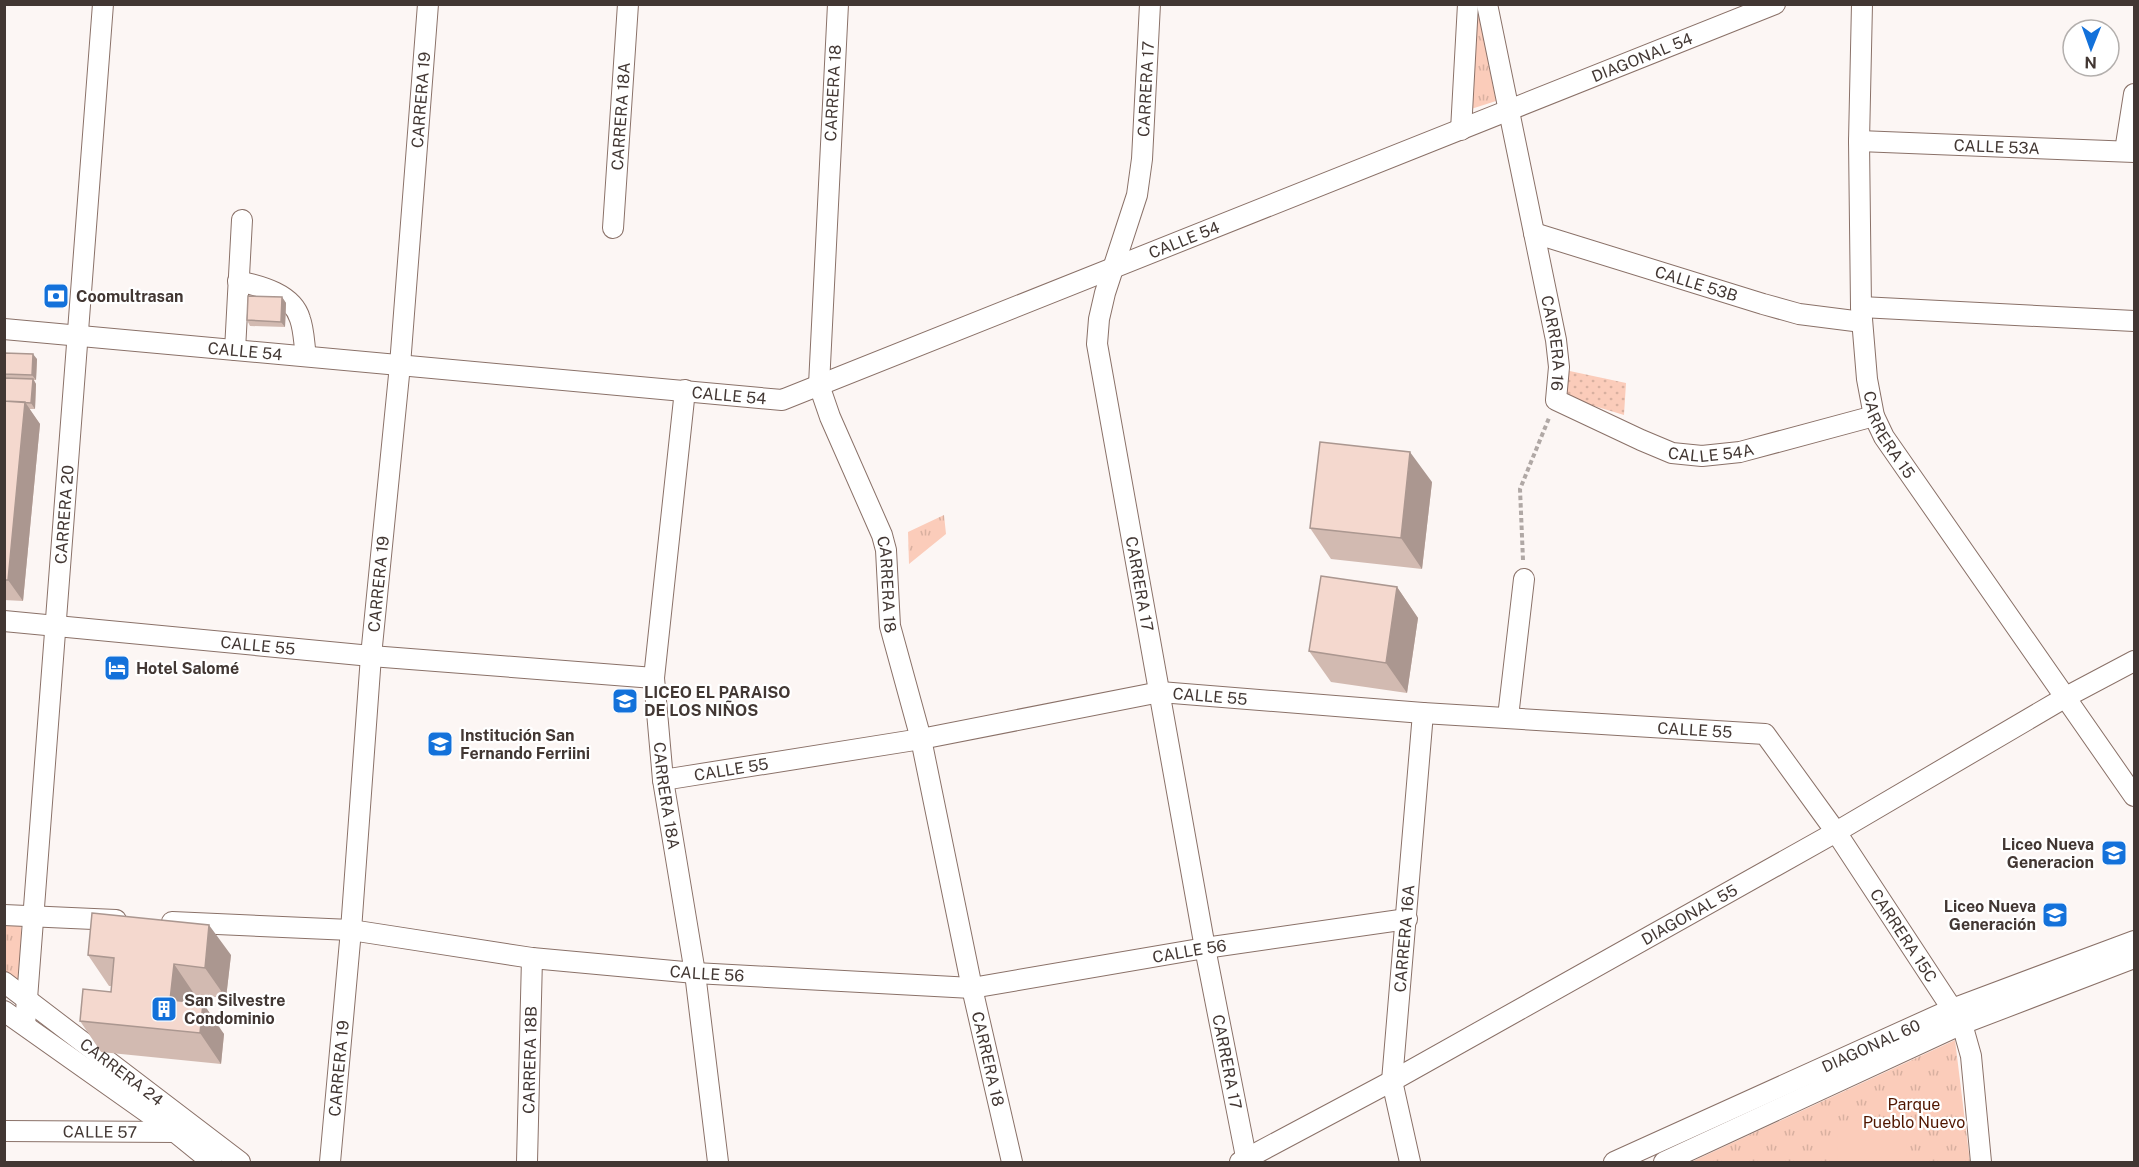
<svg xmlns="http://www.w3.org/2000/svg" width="2139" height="1167" font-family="'Public Sans',sans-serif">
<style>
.grass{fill:url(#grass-dots)}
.park{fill:url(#park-tufts)}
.pitch{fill:#fbccba}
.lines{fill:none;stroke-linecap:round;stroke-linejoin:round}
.minor-casing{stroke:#8a7168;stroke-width:22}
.path{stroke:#b0a8a5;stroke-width:4;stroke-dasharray:4.5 3;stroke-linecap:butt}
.minor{stroke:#fff;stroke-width:20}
.wall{fill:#d2bab1}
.shaded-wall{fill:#ab9790}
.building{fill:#f4d8ce;stroke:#ab9790;stroke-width:1.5}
.labels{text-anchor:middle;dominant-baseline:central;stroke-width:4.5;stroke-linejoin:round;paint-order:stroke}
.street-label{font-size:16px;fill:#423733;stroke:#fff}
.poi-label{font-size:16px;font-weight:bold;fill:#423733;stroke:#fff;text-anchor:start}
.park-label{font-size:16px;fill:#511700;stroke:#fff}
</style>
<defs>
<pattern id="grass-dots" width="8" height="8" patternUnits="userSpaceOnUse" patternTransform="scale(1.5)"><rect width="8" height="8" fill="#fbccba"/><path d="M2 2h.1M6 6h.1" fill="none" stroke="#d8b0a0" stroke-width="1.8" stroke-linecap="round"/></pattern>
<pattern id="park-tufts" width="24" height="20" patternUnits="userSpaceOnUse" patternTransform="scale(1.5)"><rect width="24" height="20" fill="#fbccba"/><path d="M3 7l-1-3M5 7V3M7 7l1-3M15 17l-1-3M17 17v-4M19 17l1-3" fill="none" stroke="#d8b0a0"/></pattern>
</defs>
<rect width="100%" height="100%" fill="#fcf6f4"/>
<path class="grass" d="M1565 370 1626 383 1624 415 1561 396Z"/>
<path class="park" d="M1477 5 1496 101 1468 110Z
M944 515 946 534 909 564 908 532Z
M4 921H21V985L5 971Z
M1955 1040 1970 1162H1691Z"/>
<path class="pitch" d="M1906 1119 1907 1162H1838L1837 1121Z"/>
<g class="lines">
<g class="minor-casing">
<g id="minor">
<path id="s1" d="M838 4 819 385 830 417 882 535 886 550 890 626 921 739 972 988 1012 1162"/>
<path id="s2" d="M1150 4 1142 159 1137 195 1105 293 1099 319 1097 344 1205 948 1247 1162"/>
<path id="s3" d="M1487 4 1556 340 1559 367 1556 400 1641 440 1672 453 1702 456 1740 452 1874 416"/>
<path id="s4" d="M1862 4 1859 141 1861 307 1867 379 1874 416 1884 437 2134 796"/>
<path d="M1461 130 1468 4"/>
<path id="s5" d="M1859 141 2134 152"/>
<path d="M2125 151 2134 94"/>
<path id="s6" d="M613 228 628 4"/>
<path id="s7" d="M1534 233 1763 304 1799 314 1862 322"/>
<path d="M238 281C261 286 293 294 300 319 304 330 304 344 306 356"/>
<path d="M1861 307 2134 321"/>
<path id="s8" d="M4 329 782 400 1775 4"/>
<path d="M235 350 242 220"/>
<path id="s9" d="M685 390 654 678 663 780 695 973 718 1162"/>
<path id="s10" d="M4 621 371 656 654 678"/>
<path d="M1508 717 1524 579"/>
<path id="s11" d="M663 780 921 739 1160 692 1423 713 1765 734 1836 832 1962 1024 1971 1056 1981 1162"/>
<path d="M4 915 116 920"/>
<path id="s12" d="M172 922 351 930 532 958 695 973 972 988 1205 948 1407 919"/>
<path id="s13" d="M4 982 240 1162"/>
<path d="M4 1011 175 1132 212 1162"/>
<path id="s14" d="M25 1025 103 4"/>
<path id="s15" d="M4 1131 176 1132"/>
<path id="s16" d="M330 1162 351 930 371 656 400 365 428 4"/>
<path id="s17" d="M527 1162 532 958"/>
<path id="s18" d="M1240 1162 1392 1081 1836 832 2066 697 2134 661"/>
<path id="s19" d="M1410 1162 1392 1081 1423 713"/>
<path id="s20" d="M1614 1162 1952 1009 2134 941"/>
<path d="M1664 1162 1962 1024 2134 958"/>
</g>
</g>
<path class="path" d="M1523 560 1520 489 1549 418"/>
<use href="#minor" class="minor"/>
</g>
<path class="wall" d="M282 297 286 303 285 327 250 326 247 320Z
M4 353 37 359 36 380H34L36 384 35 409H29L40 424 23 601 4 600Z
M1432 482 1422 569 1331 559 1310 528Z
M1397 587 1418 618 1407 693 1331 682 1309 651Z
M88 955H231L226 998 195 995V1003L224 1034 221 1064 101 1052 80 1021 111 992 112 986H109Z"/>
<path class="shaded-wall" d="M282 297 286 303 285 327 281 322Z
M33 354 37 359 36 380 32 375Z
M33 379 36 384 35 409 31 403Z
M25 402 40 424 23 601 8 580Z
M1410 452 1432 482 1422 569 1401 538Z
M1397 587 1418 618 1407 693 1386 663Z
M209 925 231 955 226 998 205 968Z
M174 964 195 995 192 1031 170 1000Z
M203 1003 224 1034 221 1064 200 1033Z"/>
<path class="building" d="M248 296 282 297 281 322 247 320Z
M4 353 33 354 32 375 4 374Z
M4 378 33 379 31 403 4 401Z
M4 401 25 402 8 580H4Z
M1320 442 1410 452 1401 538 1310 528Z
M1321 576 1397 587 1386 663 1309 651Z
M92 913 209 925 205 968 174 964 170 1000 203 1003 200 1033 80 1021 83 989 111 992 114 958 88 955Z"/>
<defs>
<g id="bank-square" transform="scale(1.35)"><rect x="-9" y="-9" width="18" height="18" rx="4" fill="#1371da" stroke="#fff"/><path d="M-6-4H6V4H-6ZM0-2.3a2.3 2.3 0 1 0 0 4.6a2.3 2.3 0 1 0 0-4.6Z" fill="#fff"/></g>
<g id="hotel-square" transform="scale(1.35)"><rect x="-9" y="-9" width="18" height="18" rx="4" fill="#1371da" stroke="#fff"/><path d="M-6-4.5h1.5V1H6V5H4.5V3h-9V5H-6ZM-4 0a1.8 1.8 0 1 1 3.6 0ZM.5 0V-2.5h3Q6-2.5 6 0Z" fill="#fff"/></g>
<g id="school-square" transform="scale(1.35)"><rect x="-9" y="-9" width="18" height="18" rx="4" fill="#1371da" stroke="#fff"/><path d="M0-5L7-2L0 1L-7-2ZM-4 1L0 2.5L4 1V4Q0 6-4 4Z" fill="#fff"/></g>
<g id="building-square" transform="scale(1.35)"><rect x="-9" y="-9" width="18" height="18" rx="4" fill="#1371da" stroke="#fff"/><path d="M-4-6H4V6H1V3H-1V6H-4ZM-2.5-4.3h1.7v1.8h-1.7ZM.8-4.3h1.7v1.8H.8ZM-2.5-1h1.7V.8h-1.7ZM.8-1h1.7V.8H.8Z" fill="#fff"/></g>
</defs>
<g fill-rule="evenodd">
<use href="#bank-square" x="56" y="296"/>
<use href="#hotel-square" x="117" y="668"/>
<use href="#school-square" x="625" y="701"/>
<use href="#school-square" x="440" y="744"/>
<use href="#school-square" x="2114" y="853"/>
<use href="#school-square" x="2055" y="915"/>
<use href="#building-square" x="164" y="1009"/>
</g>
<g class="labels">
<g class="street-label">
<text stroke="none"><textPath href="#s8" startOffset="1707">DIAGONAL 54</textPath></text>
<text transform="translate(1146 89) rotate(-87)">CARRERA 17</text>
<text transform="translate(833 93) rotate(-87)">CARRERA 18</text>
<text stroke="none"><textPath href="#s16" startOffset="1066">CARRERA 19</textPath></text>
<text stroke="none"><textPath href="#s6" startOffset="112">CARRERA 18A</textPath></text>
<text stroke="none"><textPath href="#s5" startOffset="138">CALLE 53A</textPath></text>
<text stroke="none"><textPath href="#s8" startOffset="1214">CALLE 54</textPath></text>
<text stroke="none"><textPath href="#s7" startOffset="170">CALLE 53B</textPath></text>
<text stroke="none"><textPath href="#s3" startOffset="346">CARRERA 16</textPath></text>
<text stroke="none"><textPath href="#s8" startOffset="242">CALLE 54</textPath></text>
<text stroke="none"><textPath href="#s8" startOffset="728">CALLE 54</textPath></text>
<text stroke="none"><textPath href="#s4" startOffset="436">CARRERA 15</textPath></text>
<text stroke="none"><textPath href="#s3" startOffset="570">CALLE 54A</textPath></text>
<text stroke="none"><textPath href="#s14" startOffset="512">CARRERA 20</textPath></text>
<text stroke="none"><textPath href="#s16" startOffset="580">CARRERA 19</textPath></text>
<text stroke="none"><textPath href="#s2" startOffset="590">CARRERA 17</textPath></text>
<text stroke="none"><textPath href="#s1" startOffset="594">CARRERA 18</textPath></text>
<text stroke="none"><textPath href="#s10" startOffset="255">CALLE 55</textPath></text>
<text stroke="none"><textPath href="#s11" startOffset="555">CALLE 55</textPath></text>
<text stroke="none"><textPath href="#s11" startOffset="1041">CALLE 55</textPath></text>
<text stroke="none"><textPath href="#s11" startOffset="69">CALLE 55</textPath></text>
<text stroke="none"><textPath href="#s9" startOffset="408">CARRERA 18A</textPath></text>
<text stroke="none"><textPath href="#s18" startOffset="513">DIAGONAL 55</textPath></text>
<text stroke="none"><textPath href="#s11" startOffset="1356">CARRERA 15C</textPath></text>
<text stroke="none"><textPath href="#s19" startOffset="226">CARRERA 16A</textPath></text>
<text stroke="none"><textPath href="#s12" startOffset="1024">CALLE 56</textPath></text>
<text stroke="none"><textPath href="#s12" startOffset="538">CALLE 56</textPath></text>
<text stroke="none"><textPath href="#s20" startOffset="282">DIAGONAL 60</textPath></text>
<text stroke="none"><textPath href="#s1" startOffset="1080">CARRERA 18</textPath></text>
<text stroke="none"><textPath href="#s17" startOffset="102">CARRERA 18B</textPath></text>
<text stroke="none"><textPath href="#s2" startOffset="1076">CARRERA 17</textPath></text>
<text stroke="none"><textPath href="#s16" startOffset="94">CARRERA 19</textPath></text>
<text stroke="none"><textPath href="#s13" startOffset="148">CARRERA 24</textPath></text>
<text stroke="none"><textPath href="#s15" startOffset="96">CALLE 57</textPath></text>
</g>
<g class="poi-label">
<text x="76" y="296">Coomultrasan</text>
<text x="136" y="668">Hotel Salomé</text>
<text x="644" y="692">LICEO EL PARAISO<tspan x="644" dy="18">DE LOS NIÑOS</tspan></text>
<text x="460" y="735">Institución San<tspan x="460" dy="18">Fernando Ferriini</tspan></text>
<text x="2094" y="844" text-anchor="end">Liceo Nueva<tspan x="2094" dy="18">Generacion</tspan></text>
<text x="2036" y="906" text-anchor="end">Liceo Nueva<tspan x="2036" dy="18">Generación</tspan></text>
<text x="184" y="1000">San Silvestre<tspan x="184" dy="18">Condominio</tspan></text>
</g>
<g class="park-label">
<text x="1914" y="1104">Parque<tspan x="1914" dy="18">Pueblo Nuevo</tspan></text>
</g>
</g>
<rect width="2139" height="1167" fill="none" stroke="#423733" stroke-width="12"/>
<g transform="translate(2091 48) rotate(181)"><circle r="28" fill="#ffffff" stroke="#b3afad" stroke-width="1.5"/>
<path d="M0-4.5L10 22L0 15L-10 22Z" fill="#1371da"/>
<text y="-9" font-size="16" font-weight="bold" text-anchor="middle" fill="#423733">N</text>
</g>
</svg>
